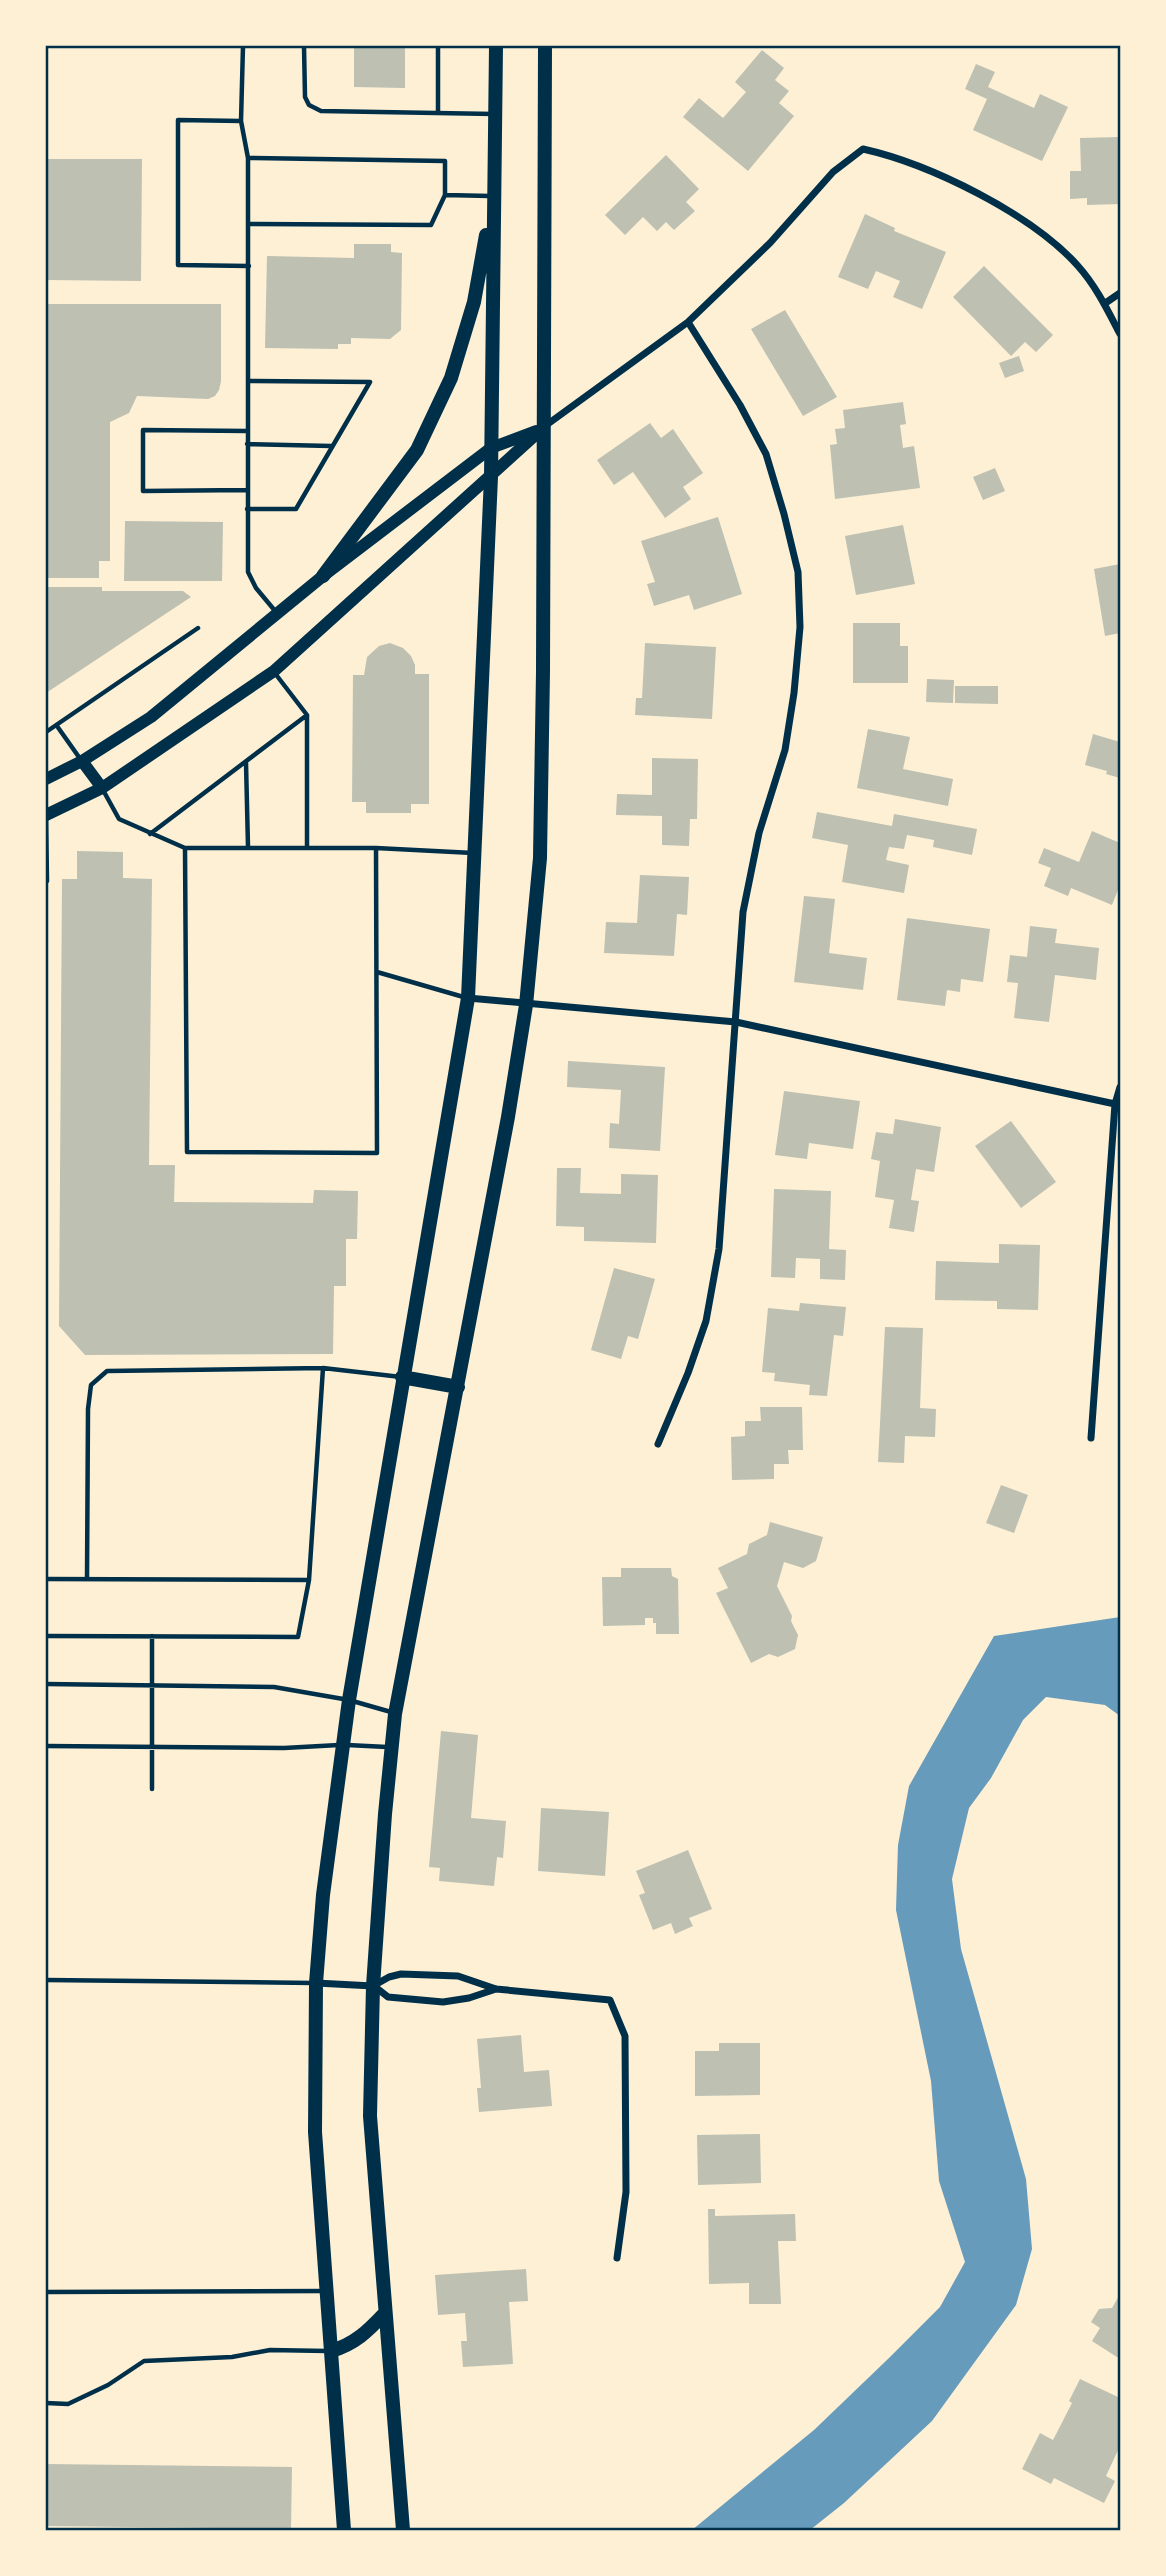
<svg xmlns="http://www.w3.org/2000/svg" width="1166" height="2576" font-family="Inter,sans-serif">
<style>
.water{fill:#669bbc}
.building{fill:#bec0b2}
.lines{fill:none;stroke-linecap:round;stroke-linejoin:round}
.service{stroke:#003049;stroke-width:4.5}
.minor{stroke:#003049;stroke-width:7}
.secondary{stroke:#003049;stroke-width:12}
.primary{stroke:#003049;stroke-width:14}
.neatline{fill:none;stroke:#003049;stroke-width:2.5}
</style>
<rect width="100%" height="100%" fill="#fdf0d5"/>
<path class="water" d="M1120 1617V1716L1105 1705 1046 1697 1023 1720 991 1778 969 1808 952 1879 961 1949 1026 2179 1032 2249 1016 2305 932 2421 844 2503 810 2530H692L814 2430 889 2358 940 2307 965 2262 939 2181 931 2081 896 1910 898 1845 909 1786 994 1636Z"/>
<path class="building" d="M354 46H405V88L354 87Z
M762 50 784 68 775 80 789 91 779 103 794 116 748 171 683 117 699 98 723 118 746 92 735 82Z
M976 64 995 72 988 87 1034 108 1040 94 1068 107 1042 161 973 130 987 99 965 89Z
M1120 137V204L1087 205V198L1070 199V171H1081L1080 138Z
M666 155 699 189 686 202 695 211 674 230 666 222 657 231 643 217 625 235 605 215Z
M47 159H142L141 281 46 280Z
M865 214 895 228 894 231 946 252 922 309 893 297 900 281 876 271 868 289 838 277Z
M354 244H391V252L402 253 401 330 390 339 351 338V344H338V349L265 348 267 256 354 258Z
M984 266 1053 335 1036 352 1025 342 1011 356 953 297Z
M46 304H221V381L219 390 215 396 208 399 137 396 129 413 110 422V561H99V578H46Z
M785 310 837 397 803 416 751 329Z
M1019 356 1024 371 1005 378 999 363Z
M903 402 906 424 900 425 903 448 914 446 920 488 835 499 830 445 837 444 835 429 845 428 843 410Z
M650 423 661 438 673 429 703 473 683 487 691 499 665 518 633 472 614 485 597 460Z
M995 468 1005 491 983 500 973 477Z
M718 517 742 594 694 610 689 595 654 606 647 584 655 582 641 541Z
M125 521 223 522 222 581H124Z
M903 525 915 584 856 595 845 536Z
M1120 564V633L1105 636 1094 569Z
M46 587H102V591H183L191 597 46 693Z
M853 623H900V646H908V683H853Z
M390 643 403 648 411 656 415 665V674H429V804H411V813H366V802H352L353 675H364L367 657 379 646Z
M645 643 716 647 712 719 635 715 636 698H642Z
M927 679 954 680 953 703 926 702Z
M955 686H998V704L955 703Z
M868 729 910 737 903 769 953 779 948 806 857 788Z
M1093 734 1120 742V778L1106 774 1107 771 1085 765Z
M652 758 698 759 697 819H690L689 846 662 845V816L616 815 617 794 652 795Z
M817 812 892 826 894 814 977 829 972 855 933 847 934 840 907 835 904 849 889 847 886 860 909 865 904 893 842 882 848 845 812 838Z
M1092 831 1120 843V885L1112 905 1071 888 1068 896 1044 886 1051 868 1038 863 1044 848 1079 862Z
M77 851 123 852V878L152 879 149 1165H175L174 1202 313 1203 314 1190 358 1191 357 1239H346V1286H334L333 1354 85 1355 59 1326 62 879H77Z
M640 875 689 877 687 915 677 914 674 956 604 953 606 922 637 923Z
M804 896 835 899 829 953 867 958 863 990 794 982Z
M907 918 990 929 983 982 961 979 960 992 947 990 945 1006 897 1000Z
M1030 926 1057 929 1055 943 1099 948 1096 980 1055 975 1049 1022 1014 1018 1018 983 1007 982 1010 955 1027 957Z
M568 1061 665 1067 660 1151 609 1148 610 1123 619 1124 621 1090 567 1087Z
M784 1091 860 1101 853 1149 809 1143 807 1159 775 1155Z
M895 1119 941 1127 934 1172 916 1169 911 1200 919 1201 914 1232 889 1228 894 1200 875 1197 880 1161 871 1159 876 1132 893 1134Z
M1011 1121 1056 1182 1021 1208 975 1146Z
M557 1168H581L580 1193 621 1194V1174L658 1175 656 1243 584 1241V1227L556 1226Z
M774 1189 831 1191 829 1249 846 1250 845 1280 820 1279V1259L796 1258 795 1278 771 1277Z
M999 1244 1040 1245 1038 1310 997 1309V1301L935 1300 936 1261 999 1263Z
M614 1268 655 1279 638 1339 628 1336 621 1359 591 1350Z
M800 1303 846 1307 843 1336 834 1335 827 1396 809 1395 810 1385 774 1381 775 1373 762 1372 768 1308 799 1311Z
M885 1327 923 1328 920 1408 936 1409 935 1437 905 1436 904 1463 878 1462Z
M760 1407H802L803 1450H788L789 1464H774V1479L732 1480 731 1437 745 1436V1421H761Z
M1001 1485 1028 1495 1014 1533 986 1523Z
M770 1522 823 1537 816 1561 803 1568 784 1562 777 1586 792 1616 791 1621 798 1635 795 1649 778 1657 769 1654 751 1663 716 1593 728 1588 718 1568 747 1554 749 1544 767 1535Z
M621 1568H671L672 1576 678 1579 679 1634H656V1623H653V1618H645V1625L603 1626 602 1577H621Z
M441 1731 478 1735 471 1818 506 1821 503 1858 497 1857 494 1886 439 1881 440 1868 429 1867Z
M541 1808 609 1812 605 1876 538 1871Z
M688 1850 712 1909 689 1918 693 1926 675 1934 671 1923 653 1930 639 1895 645 1893 636 1871Z
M521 2035 524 2072 549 2070 552 2106 479 2112 477 2088H481L477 2039Z
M719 2043H760V2095L695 2096V2051H719Z
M760 2134 761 2183 698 2185 697 2135Z
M708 2209H715V2216L795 2214 796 2241H778L781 2304H749V2283L709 2284Z
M526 2269 528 2301 509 2302 513 2364 463 2367 461 2341H467L465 2313 438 2315 435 2275Z
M1120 2294V2359L1092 2341 1100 2328 1091 2322 1099 2309 1112 2308Z
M1080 2379 1120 2398V2446L1106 2476 1115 2481 1104 2503 1054 2478 1051 2484 1022 2469 1040 2433 1053 2440 1072 2403 1069 2401Z
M46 2464 292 2467 291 2529 46 2526Z"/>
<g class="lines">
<path class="service" d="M243 46 241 121 248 158V572L256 588 276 612
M304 46 305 97 309 105 321 111 494 114
M438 113V46
M241 121 178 120V265L249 266
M445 195 490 196
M248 224 431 225 445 195V161L248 158
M247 444 331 446
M246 490 143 491V430L247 431
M247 509H296L370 382 248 381
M274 672 307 715V847
M57 726 81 760
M46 732 198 628
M246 763 248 847
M103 790 119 819 185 848H376L473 853
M46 815 47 881
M150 834 307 715
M185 848 187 1152 377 1153 376 848
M377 972 467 998
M46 1579 309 1580
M87 1579 88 1409 91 1385 107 1371 323 1368 401 1377
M46 1636 298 1637 309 1580 323 1368
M46 1684 274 1687 349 1700 391 1712
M347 1745 387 1747
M46 1746 284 1748 339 1745
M152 1789V1636
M46 1980 314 1983
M46 2292 325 2291
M46 2403 68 2404 108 2385 144 2361 232 2357 270 2350 327 2351"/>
<path class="minor" d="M1104 304 1120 293
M545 426 688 322 770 243 833 172 863 149C930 164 1032 214 1078 266 1096 286 1108 311 1120 334
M468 998 736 1022 1115 1104
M1091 1438 1115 1104 1120 1087
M658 1444 688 1373 706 1321 719 1249 743 912 759 833 785 750 794 693 800 627 798 572 784 514 766 454 740 405 688 322
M316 1983 373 1986 389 1977 401 1974 458 1976 496 1989 610 2000 625 2036 626 2192 617 2258
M374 1986 388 1997 443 2002 469 1998 496 1989"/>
<path class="secondary" d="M82 761 102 788
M46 779 82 761 151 717 323 576 491 448 536 431
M46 815 102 788 274 671 543 428"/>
<path class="primary" d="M323 576 417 450 451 378 474 302 486 235
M402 1377 458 1387
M331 2351C355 2344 368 2331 385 2313
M344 2530 315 2132 316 1983 323 1895 349 1700 468 998 491 477 496 46
M403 2530 370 2116 373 1986 385 1814 395 1714 508 1117 526 1005 540 858 543 672 545 46"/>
</g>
<rect width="1166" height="2576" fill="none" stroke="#fdf0d5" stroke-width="94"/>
<rect x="47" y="47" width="1072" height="2482" class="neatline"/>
</svg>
